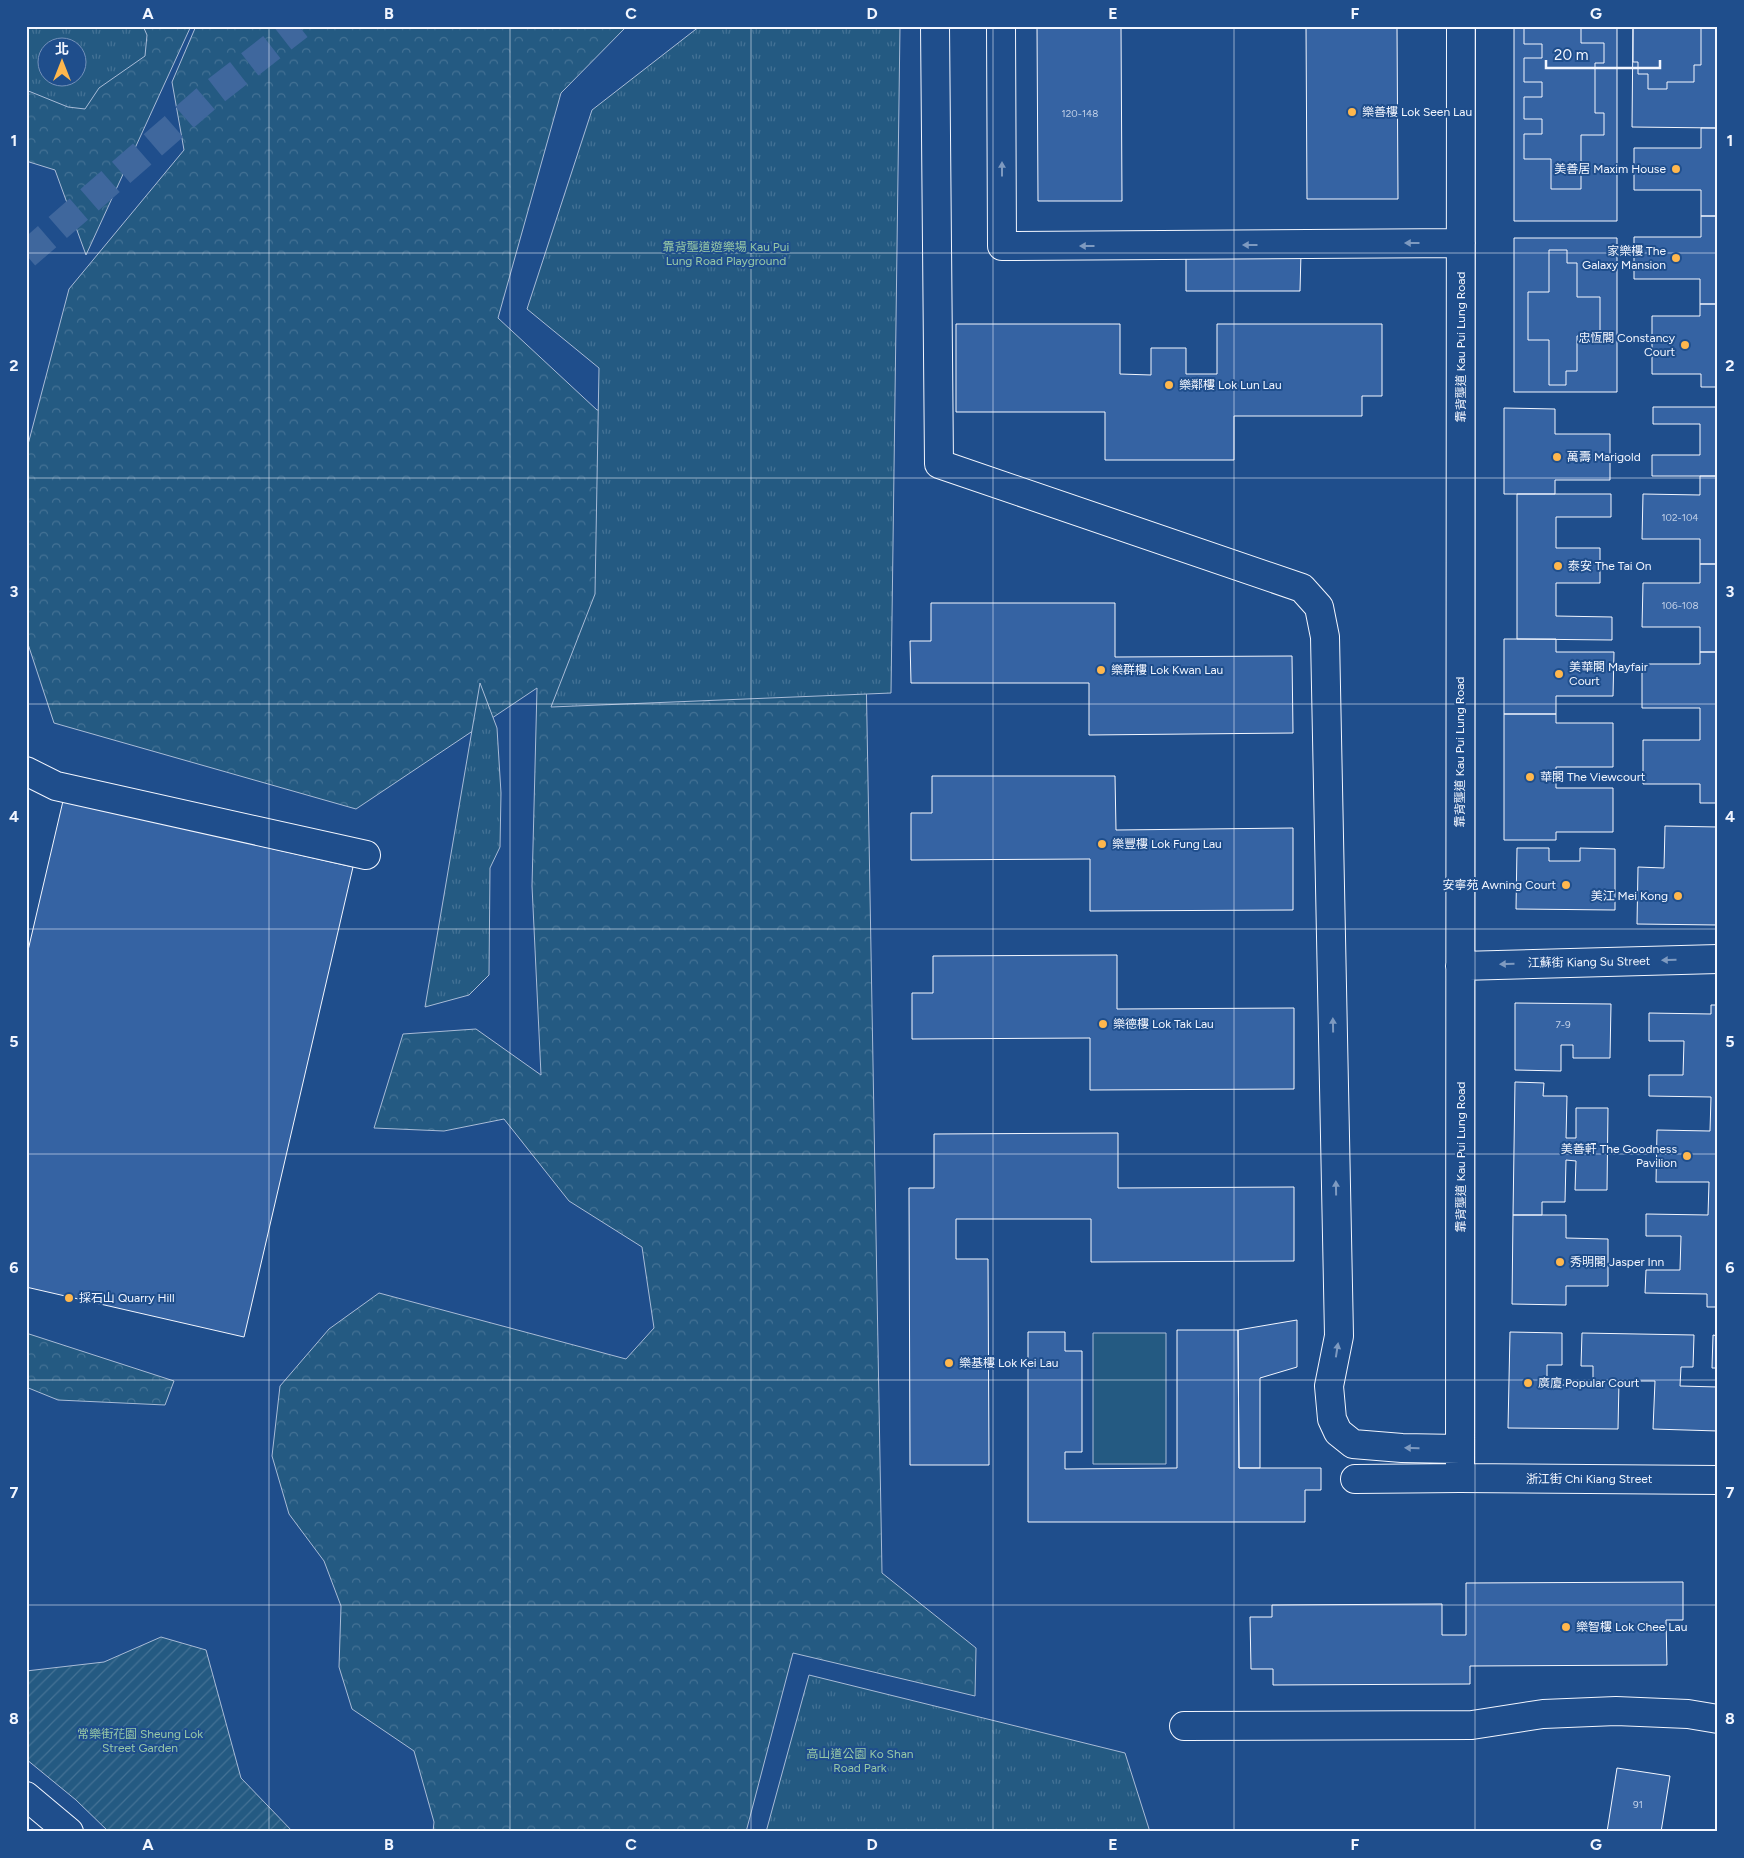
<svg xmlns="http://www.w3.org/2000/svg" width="1744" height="1858" font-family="Figtree,'Noto Sans TC',sans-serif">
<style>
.grass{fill:#245a82;stroke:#a8bbd7}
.forest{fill:url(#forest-crowns);stroke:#a8bbd7;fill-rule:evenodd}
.park{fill:url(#park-tufts);stroke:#a8bbd7;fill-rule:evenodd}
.garden{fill:url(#garden-furrows);stroke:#a8bbd7}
.building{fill:#3563a3;stroke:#f2f6ff}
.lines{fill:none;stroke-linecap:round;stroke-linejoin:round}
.highway-tunnel{stroke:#3f679d;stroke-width:28;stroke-dasharray:28 14;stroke-linecap:butt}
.minor-casing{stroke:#f2f6ff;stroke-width:30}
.minor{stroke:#1f4e8c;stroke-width:28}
.oneway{fill:#7e9ac0}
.grid{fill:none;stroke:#f2f6ff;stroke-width:1;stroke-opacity:0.55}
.poi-dot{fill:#ffb74d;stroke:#1f4e8c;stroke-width:2}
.labels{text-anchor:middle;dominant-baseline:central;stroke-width:4;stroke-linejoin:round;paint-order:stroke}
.number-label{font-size:10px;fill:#c3d1e8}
.poi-label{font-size:12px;fill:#f2f6ff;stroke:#1f4e8c;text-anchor:start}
.park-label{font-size:12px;fill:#97c8a6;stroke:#1f4e8c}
.street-label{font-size:12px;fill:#f2f6ff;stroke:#1f4e8c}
.neatline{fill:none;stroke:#f2f6ff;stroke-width:2}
.grid-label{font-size:16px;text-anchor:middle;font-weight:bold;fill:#f2f6ff}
</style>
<defs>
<pattern id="forest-crowns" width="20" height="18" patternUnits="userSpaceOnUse" patternTransform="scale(1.25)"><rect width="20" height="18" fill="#245a82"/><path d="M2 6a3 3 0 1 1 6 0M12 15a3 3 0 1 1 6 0" fill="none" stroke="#447295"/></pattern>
<pattern id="park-tufts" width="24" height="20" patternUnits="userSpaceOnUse" patternTransform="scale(1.25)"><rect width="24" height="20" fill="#245a82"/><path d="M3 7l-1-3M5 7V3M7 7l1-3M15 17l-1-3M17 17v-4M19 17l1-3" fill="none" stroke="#447295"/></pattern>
<pattern id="garden-furrows" width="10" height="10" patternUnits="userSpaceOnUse" patternTransform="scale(1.25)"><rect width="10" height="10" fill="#245a82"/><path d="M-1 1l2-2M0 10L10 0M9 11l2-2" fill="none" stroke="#447295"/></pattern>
</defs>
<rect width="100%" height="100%" fill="#1f4e8c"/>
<path class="grass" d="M1093 1333H1166V1464H1093Z"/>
<path class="forest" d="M26 26H191L86 255 55 170 26 161ZM48 48H78V78H48Z
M196 26H627L561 93 498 318 597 410 769 413 866 667 882 1573 976 1648 975 1696 793 1653 746 1832H433L434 1822 414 1751 352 1709 339 1667 341 1606 324 1561 289 1514 272 1456 280 1386 329 1329 379 1293 626 1359 654 1328 642 1247 569 1201 504 1119 444 1131 374 1128 403 1034 476 1029 541 1075 532 886 537 688 356 809 54 723 26 638V452L69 289 184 150 172 82Z
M26 1333 174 1381 165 1405 58 1400 26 1387Z"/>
<path class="park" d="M26 26H143L147 35 145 56 99 88 85 109 68 107 26 90ZM48 48H78V78H48Z
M700 26H900L891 693 551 707 595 594 599 368 527 309 592 110Z
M480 683 497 728 501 793 500 847 490 868 489 975 469 995 425 1007Z
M809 1675 1125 1753 1150 1832H766Z"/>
<path class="garden" d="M161 1637 206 1650 241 1778 293 1832H109L76 1800 26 1759V1671L104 1662Z"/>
<path class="building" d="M1037 26H1121L1122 201H1038Z
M1306 26H1397L1398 199H1307Z
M1514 26H1617V221H1514Z
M1524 26H1581V43H1604V63H1595V113H1604V135H1581V189H1551V159H1524V134H1542V119H1524V97H1542V82H1524V58H1542V44H1524Z
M1633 26H1718V128L1632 127Z
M1633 26H1701V65H1694V82H1667V89H1648V74H1638V62H1633Z
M1701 128H1718V216H1701V190H1634V148H1701Z
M1701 216H1718V304H1700V279H1634V237H1701Z
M1514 238H1617V392H1514Z
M1549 250H1567V263H1577V297H1600V336H1577V371H1566V385H1549V340H1528V292H1549Z
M1186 253H1301L1300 291H1186Z
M1700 304H1718V387H1701V374H1652V316H1700Z
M956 324H1120V374L1151 375V348H1186V374H1217V324H1382V396H1362V416H1234V460H1105V412H956Z
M1653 407H1718V476H1652V455H1700V424H1653Z
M1504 408 1555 409V434H1610V480H1555V494H1504Z
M1700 476H1718V564H1700V539H1642L1643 494 1700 495Z
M1517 494H1611V517H1556V548H1600V583H1556V616L1612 617V640L1517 639Z
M1700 564H1718V652H1700V627H1642L1643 583H1700Z
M931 603H1115V657L1292 656 1293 733 1089 735V683H911L910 641H931Z
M1504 639H1556V652H1614L1613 696H1556V714H1504Z
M1700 652H1718V803H1700V784H1643V740H1700V708H1642V664H1700Z
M1504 714H1556V723H1613V767H1556V788H1613V832H1556V840H1504Z
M932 776H1115L1116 830 1293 828V910L1090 911V859L911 860V813H932Z
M63 801 353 867 244 1337 26 1287V959Z
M1665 826 1718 827V925L1637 924 1638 867 1664 868Z
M1517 848H1549V861H1580V848L1615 849V910L1516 909Z
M1117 955V1009L1294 1008V1089L1090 1090V1038L912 1039V993H933V956Z
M1515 1003 1611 1004 1610 1058H1573V1045H1561V1071L1515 1070Z
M1711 1005H1718V1307H1707V1294L1645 1293 1646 1270H1680L1681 1236H1646V1214L1708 1215 1709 1182H1656L1657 1130 1710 1131 1711 1097 1649 1096V1075H1683L1684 1041H1649V1013L1711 1014Z
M1515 1082 1544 1083 1543 1096H1567L1566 1138H1576V1108H1608L1607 1190H1575L1576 1161 1566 1160 1565 1202H1542V1215H1513Z
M1118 1133V1188L1294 1187V1261L1091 1262V1219H956V1259H988L989 1465H910L909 1188H934V1134Z
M1513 1215H1566V1238L1608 1239V1286H1566V1305L1512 1304Z
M1297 1320V1367L1260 1378V1468H1239L1238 1330Z
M1177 1330H1238L1239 1468H1321V1490H1305V1522H1028V1332H1065V1351H1082V1452H1065V1469L1177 1468Z
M1510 1332 1562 1333V1365H1547V1385H1593V1366H1581L1582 1333 1694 1335 1693 1367H1681L1680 1386 1718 1387V1431L1653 1429 1655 1381H1619L1618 1429 1508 1428Z
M1713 1335 1718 1336V1368H1712Z
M1683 1582V1620H1666L1667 1665 1470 1666V1684L1273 1685V1669H1251L1250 1617H1272V1605L1442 1604V1635H1466V1583Z
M1617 1768 1670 1776 1661 1832H1607Z"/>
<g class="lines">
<path class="highway-tunnel" d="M26 255 209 96 299 26"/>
<g class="minor-casing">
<path id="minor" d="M935 26 939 464 1302 588 1319 607 1325 637 1339 1336 1329 1386 1332 1419 1338 1432 1353 1444 1402 1448 1460 1449
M1001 26 1002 246 1461 243
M26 771 56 786 366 855
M1460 966 1718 959
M1460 1478 1461 26
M1355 1479 1460 1478 1718 1480
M1184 1726 1472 1725 1543 1714 1616 1711 1688 1714 1718 1719
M26 1796 69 1832"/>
</g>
<use href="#minor" class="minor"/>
</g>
<defs><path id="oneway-solid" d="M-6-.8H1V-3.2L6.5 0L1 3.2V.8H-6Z" transform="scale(1.25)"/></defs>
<g class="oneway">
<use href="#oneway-solid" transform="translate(1002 169) rotate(-90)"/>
<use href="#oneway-solid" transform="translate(1412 243) rotate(180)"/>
<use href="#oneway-solid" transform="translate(1250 245) rotate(180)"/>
<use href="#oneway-solid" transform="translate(1087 246) rotate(180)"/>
<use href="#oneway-solid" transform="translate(1669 960) rotate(179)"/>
<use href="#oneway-solid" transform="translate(1507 964) rotate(178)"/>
<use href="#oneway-solid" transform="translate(1333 1025) rotate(-91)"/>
<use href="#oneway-solid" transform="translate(1336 1188) rotate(-91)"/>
<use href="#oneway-solid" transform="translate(1337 1350) rotate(-81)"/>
<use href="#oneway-solid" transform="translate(1412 1448) rotate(-179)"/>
</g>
<path class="grid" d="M269 26V1832M510 26V1832M751 26V1832M993 26V1832M1234 26V1832M1475 26V1832M26 253H1718M26 478H1718M26 704H1718M26 929H1718M26 1154H1718M26 1380H1718M26 1605H1718"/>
<g class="poi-dot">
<circle cx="1352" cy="112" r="5"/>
<circle cx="1676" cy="169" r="5"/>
<circle cx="1676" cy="258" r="5"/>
<circle cx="1685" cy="345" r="5"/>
<circle cx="1169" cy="385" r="5"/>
<circle cx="1557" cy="457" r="5"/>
<circle cx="1558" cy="566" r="5"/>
<circle cx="1101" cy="670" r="5"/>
<circle cx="1559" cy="674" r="5"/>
<circle cx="1530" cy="777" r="5"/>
<circle cx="1102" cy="844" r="5"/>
<circle cx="1566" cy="885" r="5"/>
<circle cx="1678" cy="896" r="5"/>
<circle cx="1103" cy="1024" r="5"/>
<circle cx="1687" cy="1156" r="5"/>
<circle cx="1560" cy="1262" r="5"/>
<circle cx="69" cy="1298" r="5"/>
<circle cx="949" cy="1363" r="5"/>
<circle cx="1528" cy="1383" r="5"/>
<circle cx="1566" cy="1627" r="5"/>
</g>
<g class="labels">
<g class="number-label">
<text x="1080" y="113">120-148</text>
<text x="1680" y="517">102-104</text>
<text x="1680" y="605">106-108</text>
<text x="1563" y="1024">7-9</text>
<text x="1638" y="1804">91</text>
</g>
<g class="poi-label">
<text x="1362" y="112">樂善樓 Lok Seen Lau</text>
<text x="1666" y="169" text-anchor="end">美善居 Maxim House</text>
<text x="1666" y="251" text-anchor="end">家樂樓 The<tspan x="1666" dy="14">Galaxy Mansion</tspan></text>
<text x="1675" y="338" text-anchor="end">忠恆閣 Constancy<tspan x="1675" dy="14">Court</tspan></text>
<text x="1179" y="385">樂鄰樓 Lok Lun Lau</text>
<text x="1567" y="457">萬壽 Marigold</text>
<text x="1568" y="566">泰安 The Tai On</text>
<text x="1569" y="667">美華閣 Mayfair<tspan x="1569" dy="14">Court</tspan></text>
<text x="1111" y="670">樂群樓 Lok Kwan Lau</text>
<text x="1540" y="777">華閣 The Viewcourt</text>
<text x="1112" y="844">樂豐樓 Lok Fung Lau</text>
<text x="1556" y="885" text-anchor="end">安寧苑 Awning Court</text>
<text x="1668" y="896" text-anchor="end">美江 Mei Kong</text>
<text x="1113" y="1024">樂德樓 Lok Tak Lau</text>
<text x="1677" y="1149" text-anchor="end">美善軒 The Goodness<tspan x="1677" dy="14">Pavilion</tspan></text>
<text x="1570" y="1262">秀明閣 Jasper Inn</text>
<text x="79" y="1298">採石山 Quarry Hill</text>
<text x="959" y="1363">樂基樓 Lok Kei Lau</text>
<text x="1538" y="1383">廣廈 Popular Court</text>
<text x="1576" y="1627">樂智樓 Lok Chee Lau</text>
</g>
<g class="park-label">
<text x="726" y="247">靠背壟道遊樂場 Kau Pui<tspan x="726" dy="14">Lung Road Playground</tspan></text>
<text x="140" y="1734">常樂街花園 Sheung Lok<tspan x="140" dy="14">Street Garden</tspan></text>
<text x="860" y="1754">高山道公園 Ko Shan<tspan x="860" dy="14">Road Park</tspan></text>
</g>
<g class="street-label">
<text transform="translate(1461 347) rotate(-90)">靠背壟道 Kau Pui Lung Road</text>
<text transform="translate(1460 752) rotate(-90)">靠背壟道 Kau Pui Lung Road</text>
<text transform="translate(1589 962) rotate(-1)">江蘇街 Kiang Su Street</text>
<text transform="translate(1461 1157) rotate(-90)">靠背壟道 Kau Pui Lung Road</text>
<text x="1589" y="1479">浙江街 Chi Kiang Street</text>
</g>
</g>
<rect width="1744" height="1858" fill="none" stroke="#1f4e8c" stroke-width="55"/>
<g transform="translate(62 62)"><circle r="24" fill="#1f4e8c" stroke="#7391ba"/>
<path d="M0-4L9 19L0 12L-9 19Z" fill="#ffb74d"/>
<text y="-8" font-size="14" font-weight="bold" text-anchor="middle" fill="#f2f6ff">北</text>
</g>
<path d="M1546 60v8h114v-8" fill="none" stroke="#f2f6ff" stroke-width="2.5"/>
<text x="1554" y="60" font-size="15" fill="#f2f6ff" stroke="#1f4e8c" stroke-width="4" paint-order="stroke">20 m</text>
<rect x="28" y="28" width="1688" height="1802" class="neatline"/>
<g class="grid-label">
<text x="148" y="19">A</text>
<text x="389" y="19">B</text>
<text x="631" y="19">C</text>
<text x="872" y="19">D</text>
<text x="1113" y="19">E</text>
<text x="1355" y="19">F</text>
<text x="1596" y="19">G</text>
<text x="14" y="146">1</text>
<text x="1730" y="146">1</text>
<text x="14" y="371">2</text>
<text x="1730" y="371">2</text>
<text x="14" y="597">3</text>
<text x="1730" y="597">3</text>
<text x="14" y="822">4</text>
<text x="1730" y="822">4</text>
<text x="14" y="1047">5</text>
<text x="1730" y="1047">5</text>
<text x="14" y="1273">6</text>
<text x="1730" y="1273">6</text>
<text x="14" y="1498">7</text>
<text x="1730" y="1498">7</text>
<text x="14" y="1724">8</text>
<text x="1730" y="1724">8</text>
<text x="148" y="1850">A</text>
<text x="389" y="1850">B</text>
<text x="631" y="1850">C</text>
<text x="872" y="1850">D</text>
<text x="1113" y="1850">E</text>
<text x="1355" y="1850">F</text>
<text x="1596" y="1850">G</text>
</g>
</svg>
